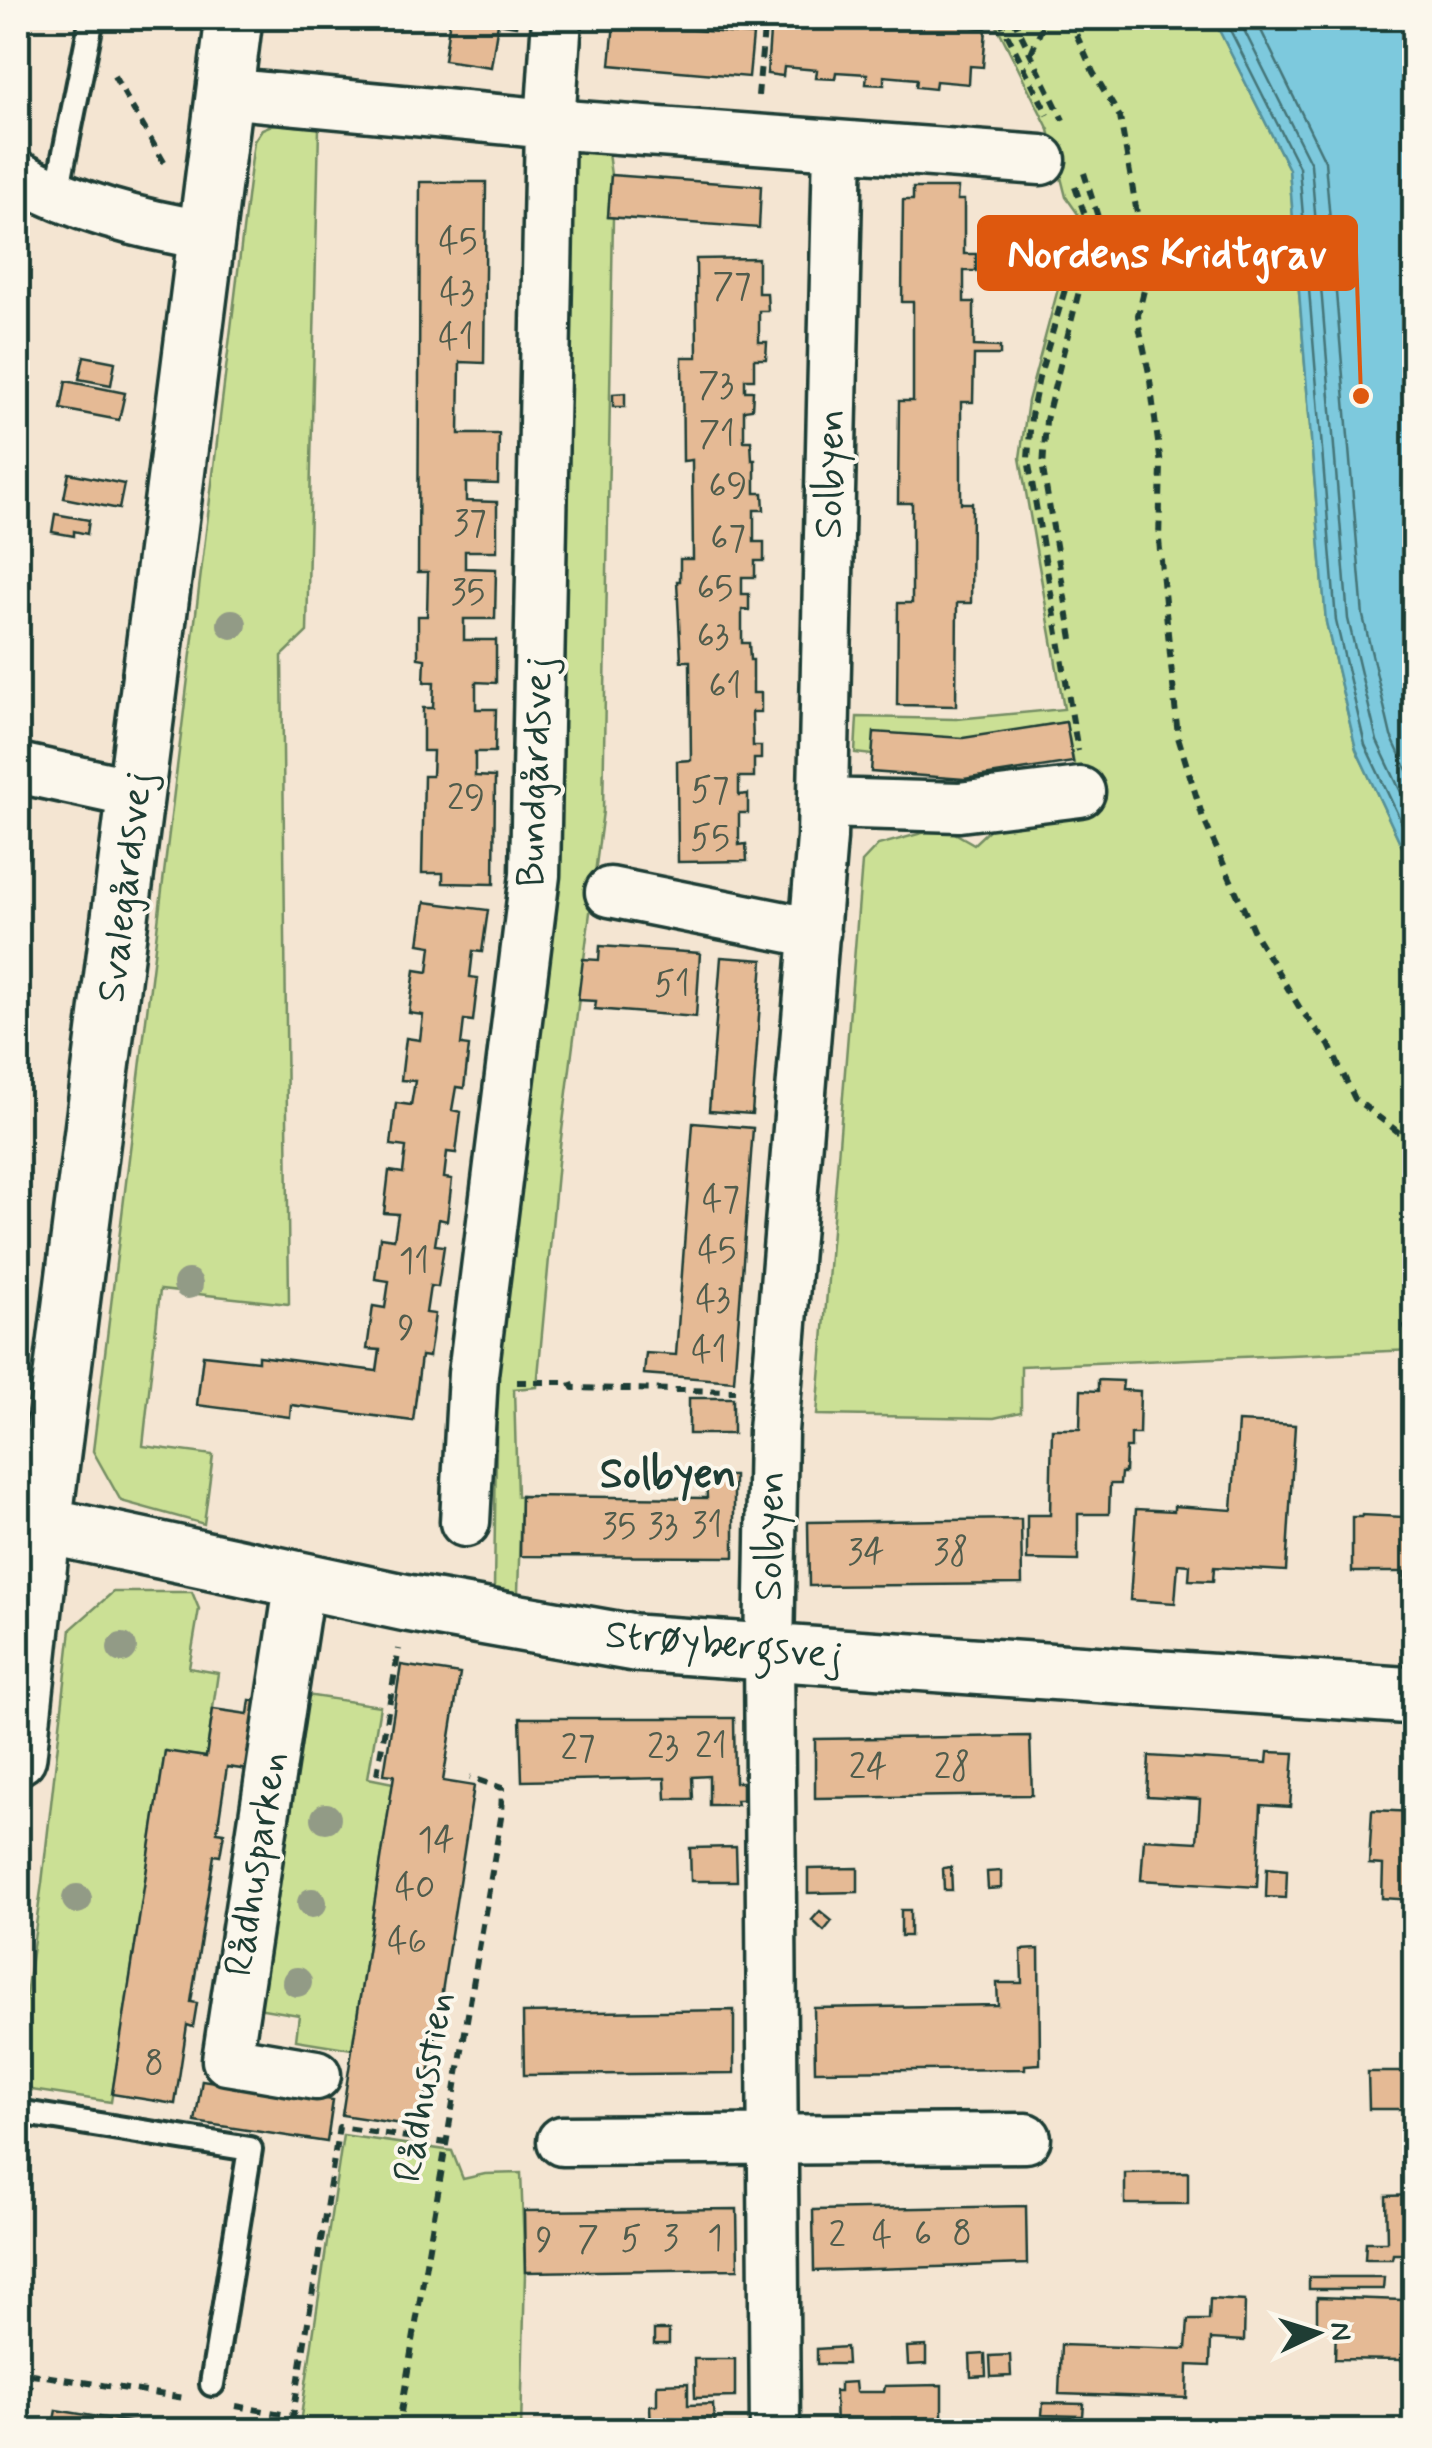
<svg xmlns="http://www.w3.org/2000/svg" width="1432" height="2448" font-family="Mynerve,sans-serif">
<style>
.green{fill:#cbe095;stroke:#758e64;stroke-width:2.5}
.water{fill:#7dc9dd;stroke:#579199;stroke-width:2.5}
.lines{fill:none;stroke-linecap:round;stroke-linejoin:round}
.shore{stroke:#457578;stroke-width:2.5}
.building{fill:#e5ba95;stroke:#1f3d34;stroke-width:2.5}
.lane-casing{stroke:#1f3d34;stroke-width:30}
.street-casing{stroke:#1f3d34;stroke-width:55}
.secondary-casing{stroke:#1f3d34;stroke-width:62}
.path{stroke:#1f3d34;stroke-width:6;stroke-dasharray:10 8;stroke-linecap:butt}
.lane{stroke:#fbf7ec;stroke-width:22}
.street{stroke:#fbf7ec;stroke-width:48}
.secondary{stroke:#fbf7ec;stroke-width:55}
.tree{fill:#929b86}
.labels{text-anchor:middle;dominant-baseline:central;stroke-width:8;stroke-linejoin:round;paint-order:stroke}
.number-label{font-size:35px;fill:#505c4c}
.street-label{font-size:40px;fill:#1f3d34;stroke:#fbf7ec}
.neighbourhood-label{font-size:42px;font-weight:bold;fill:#1f3d34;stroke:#fbf7ec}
.leader{fill:none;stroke:#de580e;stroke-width:4}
.callout-dot{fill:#de580e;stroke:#fbf7ec;stroke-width:4}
.callout{fill:#de580e;stroke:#de580e;stroke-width:4}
.callout-label{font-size:42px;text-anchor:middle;font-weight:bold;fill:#fff}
</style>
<rect width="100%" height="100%" fill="#f4e5d2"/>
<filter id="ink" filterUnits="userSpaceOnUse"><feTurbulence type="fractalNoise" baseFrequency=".01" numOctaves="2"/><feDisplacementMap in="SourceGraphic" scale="20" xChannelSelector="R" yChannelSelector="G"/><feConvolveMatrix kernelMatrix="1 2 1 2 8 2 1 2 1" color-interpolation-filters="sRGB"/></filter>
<g filter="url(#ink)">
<path class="green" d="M993 18H1213L1289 169 1326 622 1356 749 1414 872V1350L1021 1366V1412L994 1418 817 1415 862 862 878 845 944 827 974 844 993 826 1083 812 1066 722 872 755 855 753 857 717 956 719 1064 709 1020 458 1028 401 1078 214 1066 197 1049 130Z
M274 124 319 128 307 632 282 656 289 1304 160 1290 143 1446 213 1455 204 1524 121 1501 93 1451 254 141 262 129Z
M570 151 608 153 611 175 608 217H613L603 811 558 1162 537 1387 514 1389 517 1496H521L518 1593 494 1588 497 1376 557 870Z
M113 1592H192L199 1609 189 1668 218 1673 206 1757 165 1752 111 2102 18 2088V2051L42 1883 71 1629Z
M306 1695 380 1706 368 1778 393 1783 352 2049 296 2040 299 2015 257 2008Z
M343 2135 452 2151 463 2179 485 2174 521 2173 525 2272 521 2430H299Z"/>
<path class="water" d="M1213 18H1414V872L1356 749 1326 622 1289 169Z"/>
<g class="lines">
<path class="shore" d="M1224 18 1299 167 1336 621 1365 745 1414 849
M1238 18 1311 164 1348 619 1377 741 1414 820
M1255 18 1325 161 1363 616 1391 736 1414 785"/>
</g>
<path class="building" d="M18 18H31L26 53 18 52Z
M450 18H517L516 26 498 23 491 67 444 60Z
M771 18 973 20V27L986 29 983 67 970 66 969 84 936 81 935 89 916 87 917 79 884 76V85L866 84 867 74 836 72 835 79 816 78 817 70 784 67 783 76 767 74Z
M614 23 753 35 749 77 610 65Z
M611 175 761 186 759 228 608 217Z
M420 182H486L484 363 460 362 459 434H499L498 484 466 483V501L497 502V551H465V568L496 569 495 619H464V640H496V683L476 682V709H496L495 752H475V776L495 777 494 884 443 883V873H422L424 776H432L433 751H423V708H433L434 682H424L425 659 418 658V616H427L428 572H418Z
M913 188H958L957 200H964V254H976V271H964V302H974V346L1000 347V355H974L973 402H961V503H972L971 603H957L956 706 897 705 898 603H912V503H898L899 401H913V302H902L903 200H913Z
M758 258V293H767L768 311H759V342H767L766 359H754V379H745V391H753L752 409 744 410V441H751L752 460H755V493H763L764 510H754V542H764V561H755V577H742V594H749V610H742V643H749L750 660H753V693H761V712H752L753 746H761V759H754V777H739V795L748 794V813H739V845L746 844 747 861 678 862 677 761 691 760 690 661H681L677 581H680V559H693L692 460 683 461 682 357H697L696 259Z
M84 356 115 362 111 385 79 379Z
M66 381 125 393 119 420 61 409Z
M625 393V407H613V394Z
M69 473 124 484 119 509 64 498Z
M55 514 89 520 87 534 74 531V536L52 532Z
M1066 722 1073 762 964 779 871 772 874 732 963 738Z
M18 842 29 844 18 902Z
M425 902 488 910 482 952 473 951 470 977 478 978 473 1021 464 1020 461 1045 469 1046 464 1088 456 1087 452 1110 461 1112 456 1153 447 1152 444 1178 452 1179 447 1221 439 1219 435 1245 444 1246 438 1287 430 1286 426 1313 435 1314 429 1357 421 1356 413 1421 291 1405 290 1417 197 1405 203 1355 258 1361V1356L377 1371 380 1350 367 1349 373 1306 385 1308 389 1281 375 1279 380 1237 394 1239 398 1214 384 1213 389 1171 403 1173 406 1147 391 1145 396 1103 411 1105 415 1081 401 1080 406 1038 420 1040 423 1015 409 1013 415 970 428 972 431 946 419 944Z
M600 946 700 953 696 1017 595 1009 596 1001 578 1000 583 959 599 960Z
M721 957 763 960 752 1114 709 1111Z
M693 1123 753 1128 734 1381 644 1374 646 1353 676 1355Z
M1098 1380 1123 1381 1122 1390 1140 1391 1139 1434H1131V1448H1126L1125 1473H1121L1120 1484H1110L1109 1514H1078V1561L1027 1560V1515H1050L1052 1429H1080L1081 1390 1098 1391Z
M689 1398H733V1434H689Z
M1403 1405H1414V1597H1405L1404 1572H1352V1517H1362V1515L1403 1517Z
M1238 1422 1295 1425 1286 1571 1214 1567 1213 1581 1189 1580 1190 1565 1178 1564 1175 1603 1130 1600 1136 1509 1174 1511V1506L1232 1510Z
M706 1476H734V1557L520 1556 521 1496 707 1498Z
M1021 1519 1022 1584 809 1586 808 1522Z
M401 1665 460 1674 443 1781 474 1786 421 2127 342 2115 394 1775 384 1774Z
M250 1700 266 1702 256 1771 227 1767 217 1832 224 1833 220 1856 214 1855 191 2002 197 2003 193 2027 187 2025 175 2104 112 2094 165 1751 206 1757 213 1709 248 1714Z
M520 1718H734L735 1782H742V1800H736L737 1805H709V1776L692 1777 693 1799H666L665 1778 522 1781Z
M1030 1736 1032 1795 815 1798V1739Z
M1268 1752 1294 1753 1290 1807 1261 1805 1257 1887 1141 1880 1144 1839 1197 1842 1200 1799 1147 1796 1149 1756 1267 1763Z
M1372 1810 1414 1812V1900L1382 1898 1383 1865 1369 1864Z
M736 1847 737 1881H691L690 1848Z
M951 1867 952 1890H944L943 1868Z
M858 1868V1892L808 1893V1869Z
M1267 1868 1287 1870 1286 1898 1266 1897Z
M1001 1871V1888L988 1889 987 1872Z
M901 1910H910V1936H901Z
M820 1911 832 1921 824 1931 812 1920Z
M1039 1949 1040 2064 1025 2065V2069L815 2071 814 2008 998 2005 997 1983H1022L1021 1950Z
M734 2010V2073L524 2075 523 2013Z
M1407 2019H1414V2109H1369L1368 2072H1404V2060L1407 2059Z
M202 2080 333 2100 327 2142 195 2122Z
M1188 2172V2204H1125V2173Z
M1414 2195V2254H1393L1392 2259H1365L1366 2242H1387L1386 2196Z
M1026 2206 1027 2264 814 2271 813 2210Z
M737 2209 738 2269 525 2272 524 2211Z
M1309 2277H1384L1383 2289H1309Z
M1317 2297 1402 2300 1401 2360 1335 2359 1336 2327 1317 2326Z
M1210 2299 1245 2301 1244 2341 1211 2339 1210 2366 1188 2365 1187 2398 1059 2394 1061 2345 1186 2349 1188 2320H1209Z
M654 2330H669V2344H654Z
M926 2346V2364L908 2365 907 2347Z
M846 2347 847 2364H817V2349Z
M985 2354 986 2376 971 2377 970 2355Z
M1010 2355 1011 2376 991 2377 990 2356Z
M694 2359H735V2397L695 2398Z
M855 2382 856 2392H884L885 2386 942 2385V2418H892V2430H836L835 2391H840V2383Z
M688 2383V2405L713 2404 714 2430H651L650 2405H657V2384Z
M1043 2403 1084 2404 1083 2416 1042 2415Z
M56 2410 177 2430H52Z"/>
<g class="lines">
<g class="lane-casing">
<path id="lane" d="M56 197 92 18
M18 2112 250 2149 212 2384"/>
</g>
<g class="street-casing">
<path id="street" d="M224 93 550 124 1041 160
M18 176C77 208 139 224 206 235
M18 768 138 794
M823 803 959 807 1080 792
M610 892 815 933
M465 1522 473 1374 535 875 550 124 557 18
M300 1580 227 2060 316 2075
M562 2141 1026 2138
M775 2430 769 1652 773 1431 822 838 838 146"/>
</g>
<g class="secondary-casing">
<path id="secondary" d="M43 1525 407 1603 634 1643 1414 1696
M18 1756 43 1525 234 18"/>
</g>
<path class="path" d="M999 18 1048 115
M1013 18 1063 120
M1069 18 1093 72 1120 117 1141 236 1145 286 1138 315 1139 326 1149 373 1161 465 1159 540 1178 737 1203 818 1255 934 1301 1010 1329 1045 1355 1099 1414 1144
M1031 53 1046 18
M114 76 165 164
M758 96 765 18
M1075 187 1086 218 1039 378 1031 416 1028 459 1078 751
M1072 639 1043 469 1046 420 1098 217 1084 173
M1403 1328 1414 1321
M517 1382H571L573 1388 735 1391
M377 1774 399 1649
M236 2406 293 2416 339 2127 446 2143
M22 2430 32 2374 184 2398
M398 2430 501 1818 502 1788 470 1777"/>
<use href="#lane" class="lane"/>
<use href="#street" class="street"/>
<use href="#secondary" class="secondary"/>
</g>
<g class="tree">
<circle cx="232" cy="624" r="15"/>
<circle cx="188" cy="1284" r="15"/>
<circle cx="122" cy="1648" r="15"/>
<circle cx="326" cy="1818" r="15"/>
<circle cx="77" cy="1899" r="15"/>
<circle cx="312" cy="1903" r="15"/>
<circle cx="297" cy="1982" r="15"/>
</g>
</g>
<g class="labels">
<g class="number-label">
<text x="458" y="242">45</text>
<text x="732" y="287">77</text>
<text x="457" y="293">43</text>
<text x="456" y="338">41</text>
<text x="716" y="386">73</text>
<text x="717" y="435">71</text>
<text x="728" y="487">69</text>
<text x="470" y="524">37</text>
<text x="728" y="539">67</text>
<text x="715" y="589">65</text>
<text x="468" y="593">35</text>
<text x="713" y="637">63</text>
<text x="725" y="687">61</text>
<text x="710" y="791">57</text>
<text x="466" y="799">29</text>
<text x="710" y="839">55</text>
<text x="672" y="985">51</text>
<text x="721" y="1200">47</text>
<text x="717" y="1251">45</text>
<text x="414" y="1262">11</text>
<text x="713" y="1300">43</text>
<text x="406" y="1329">9</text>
<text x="709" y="1351">41</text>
<text x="707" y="1526">31</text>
<text x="619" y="1527">35</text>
<text x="663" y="1527">33</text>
<text x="866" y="1553">34</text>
<text x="951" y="1553">38</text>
<text x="711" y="1747">21</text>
<text x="663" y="1748">23</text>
<text x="578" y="1749">27</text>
<text x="868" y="1768">24</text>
<text x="952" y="1768">28</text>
<text x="436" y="1841">14</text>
<text x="415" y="1888">40</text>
<text x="407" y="1942">46</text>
<text x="154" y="2064">8</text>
<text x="962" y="2234">8</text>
<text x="923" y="2235">6</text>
<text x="837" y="2236">2</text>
<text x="882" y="2236">4</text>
<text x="671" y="2239">3</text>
<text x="715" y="2239">1</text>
<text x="588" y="2240">7</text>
<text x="631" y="2240">5</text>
<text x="544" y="2241">9</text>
</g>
<g class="street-label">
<text transform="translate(831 474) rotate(-89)">Solbyen</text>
<text transform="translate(536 772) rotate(-88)">Bundgårdsvej</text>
<text transform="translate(126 887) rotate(-83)">Svalegårdsvej</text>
<text transform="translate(771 1536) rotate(-89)">Solbyen</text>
<text transform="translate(724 1646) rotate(5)">Strøybergsvej</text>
<text transform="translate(257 1864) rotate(-81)">Rådhusparken</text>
<text transform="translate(425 2087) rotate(-80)">Rådhusstien</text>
</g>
<g class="neighbourhood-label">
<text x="668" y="1475">Solbyen</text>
</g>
</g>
<path class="leader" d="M1361 396L1356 253"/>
<circle class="callout-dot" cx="1361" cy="396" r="10"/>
<rect class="callout" x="979" y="217" width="377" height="72" rx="10"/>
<g class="callout-label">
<text x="1167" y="267">Nordens Kridtgrav</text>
</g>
<rect width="1432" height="2448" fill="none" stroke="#fbf7ec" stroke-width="60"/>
<rect x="30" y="30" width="1372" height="2388" fill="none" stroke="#1f3d34" stroke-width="4" filter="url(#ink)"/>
<g transform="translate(1317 2333) rotate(86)" stroke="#fbf7ec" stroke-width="8" paint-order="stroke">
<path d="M0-8L18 38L0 25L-18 38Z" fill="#1f3d34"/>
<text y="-15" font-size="28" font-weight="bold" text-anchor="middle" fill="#1f3d34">N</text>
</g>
</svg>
